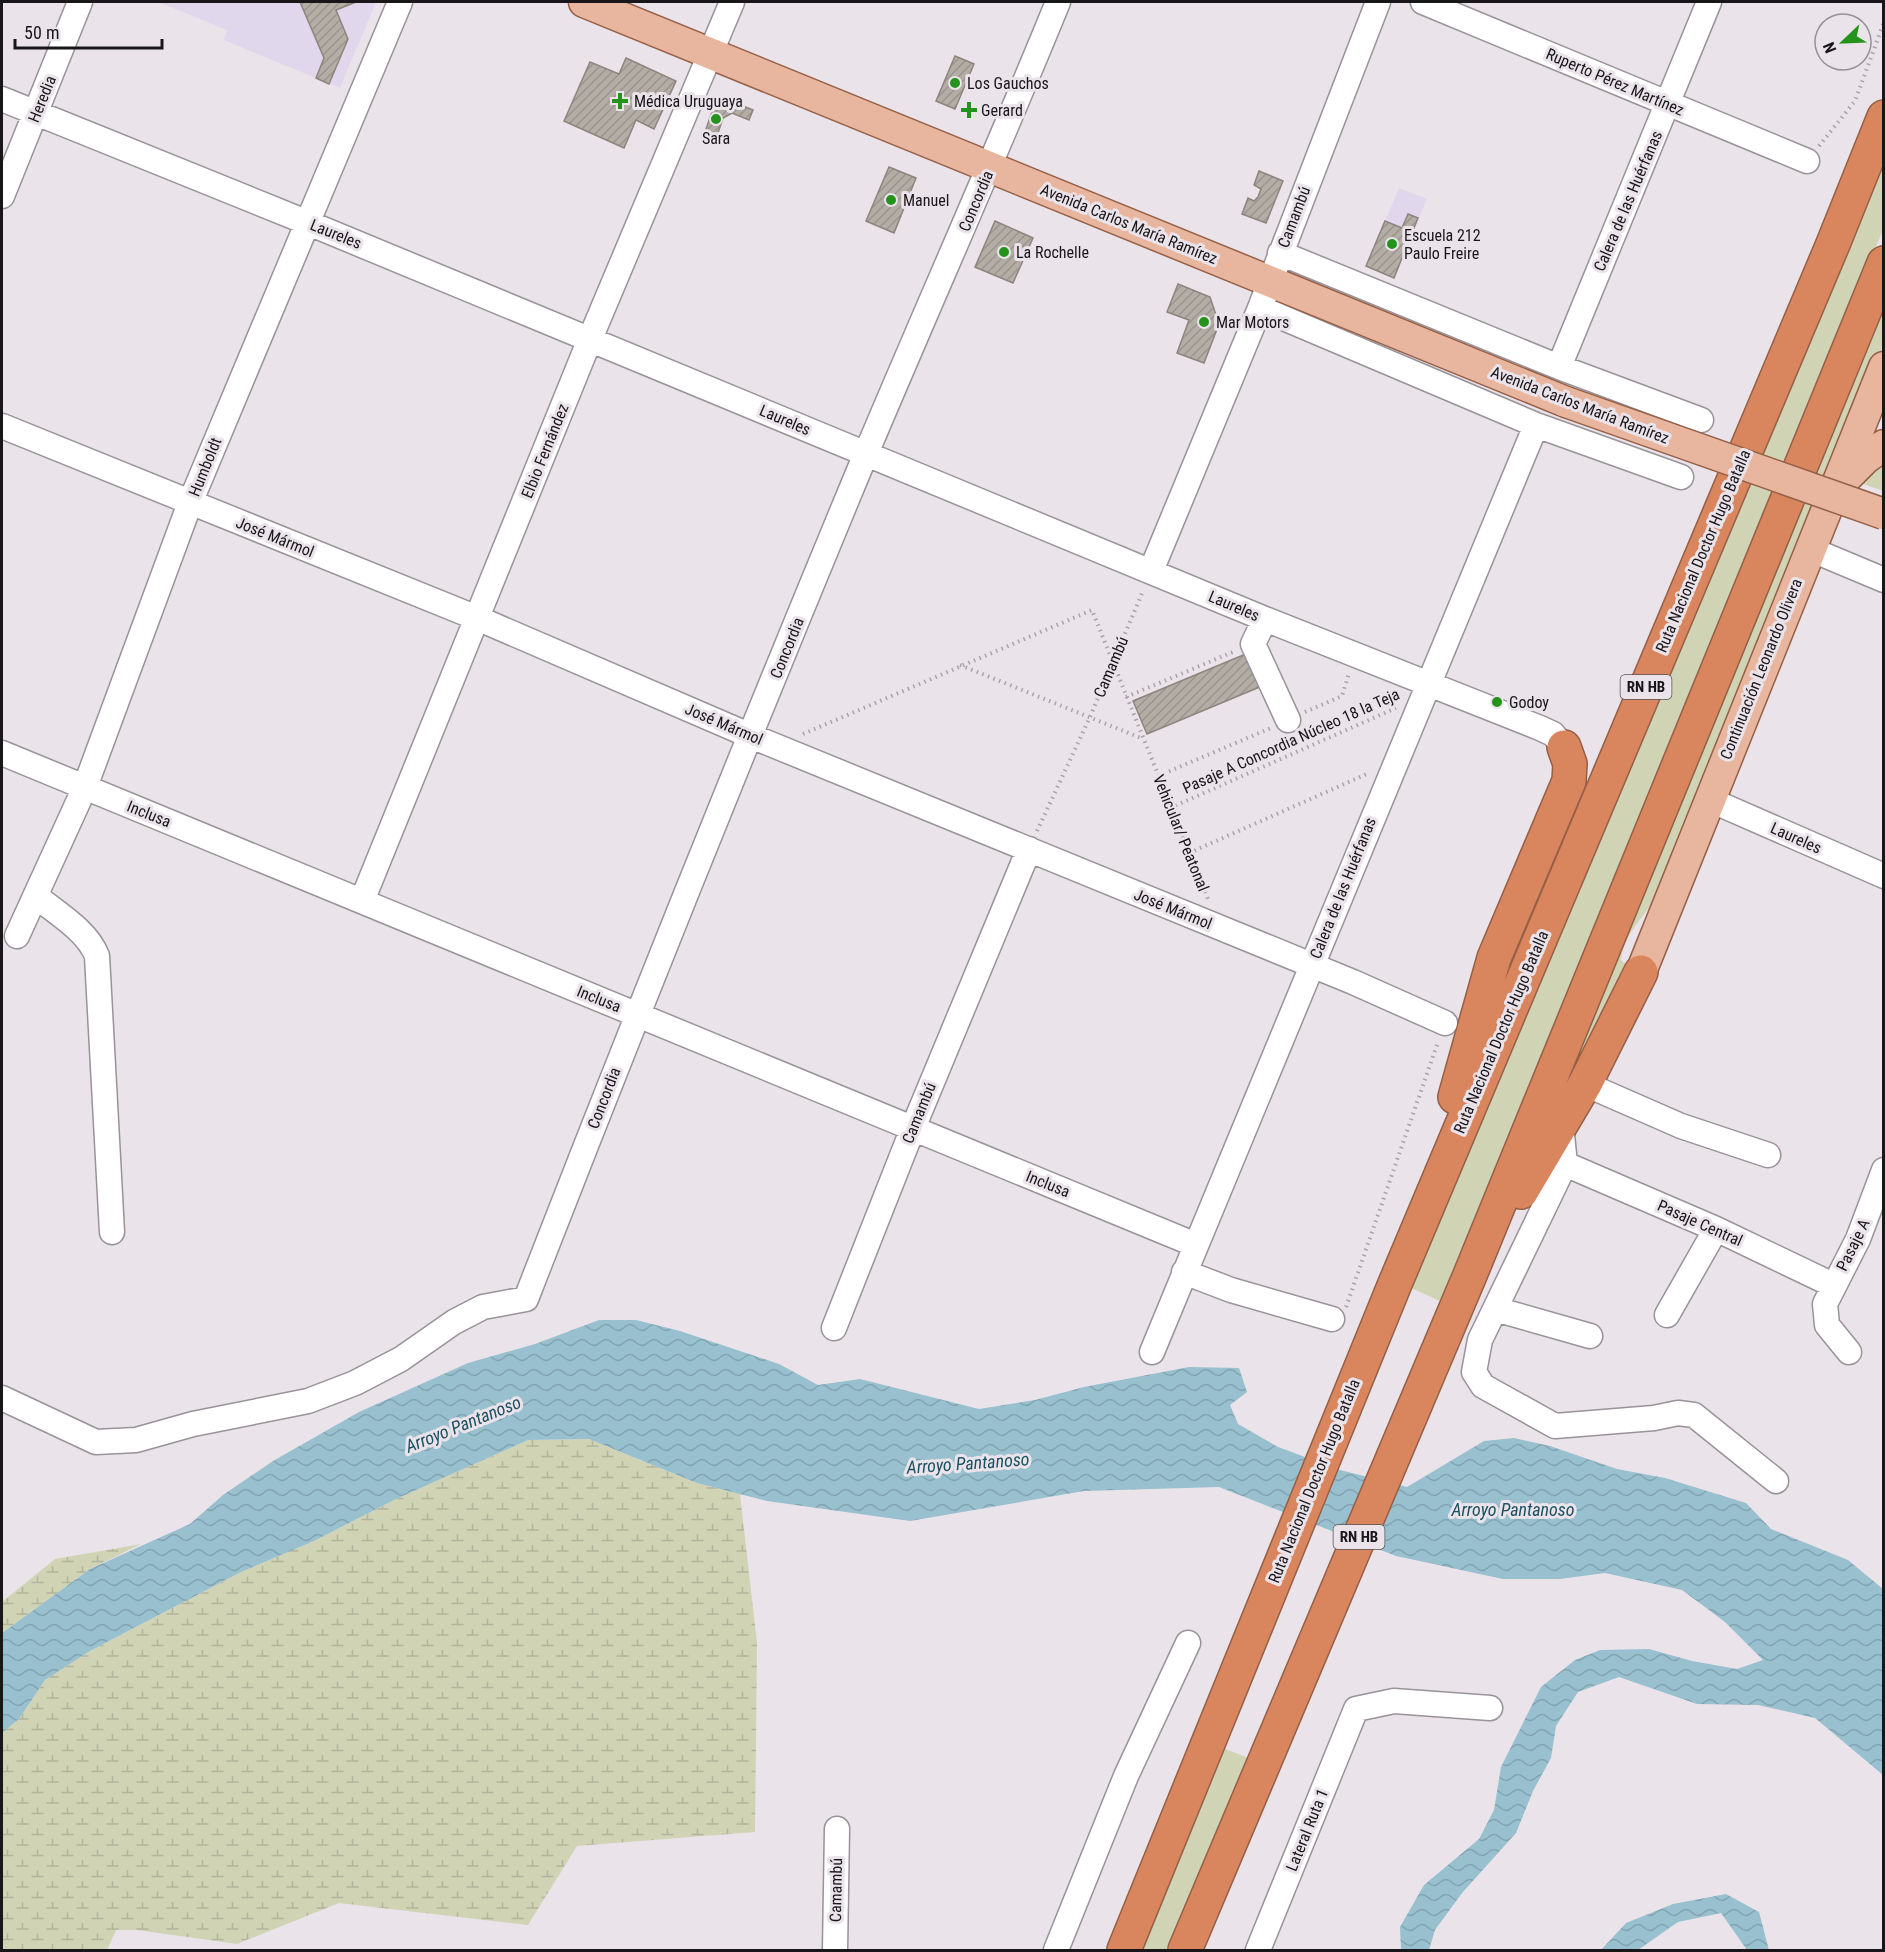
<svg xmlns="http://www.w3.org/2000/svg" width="1885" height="1952" font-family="'Roboto Condensed',sans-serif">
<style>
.education{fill:#e0d7ec}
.green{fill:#d0d4b5}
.wetland{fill:url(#wetland-marsh)}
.water{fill:url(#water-waves)}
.building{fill:url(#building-hatch);stroke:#8c857e;stroke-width:1.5}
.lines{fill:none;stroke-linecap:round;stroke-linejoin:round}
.minor-casing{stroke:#999299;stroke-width:27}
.major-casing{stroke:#955f46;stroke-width:33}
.highway-casing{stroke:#955f46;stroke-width:36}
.path{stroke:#a9a4a9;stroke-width:4;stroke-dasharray:1.5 4.5;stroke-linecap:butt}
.minor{stroke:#fff;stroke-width:24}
.major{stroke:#e8b69f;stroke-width:30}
.highway{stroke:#d9865f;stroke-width:33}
.major-bridge-casing{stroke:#955f46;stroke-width:33;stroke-linecap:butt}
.major-bridge{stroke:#e8b69f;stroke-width:30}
.poi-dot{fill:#24931c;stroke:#eae3ea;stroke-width:2}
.labels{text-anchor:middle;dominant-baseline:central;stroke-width:6;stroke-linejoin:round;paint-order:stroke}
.shield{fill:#eae3ea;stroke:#575457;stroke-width:1.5}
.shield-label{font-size:15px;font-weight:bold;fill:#181618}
.street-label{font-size:16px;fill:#181618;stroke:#eae3ea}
.poi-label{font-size:16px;fill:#181618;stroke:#eae3ea;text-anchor:start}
.water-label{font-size:18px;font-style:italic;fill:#1b5162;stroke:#eae3ea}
</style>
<defs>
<pattern id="wetland-marsh" width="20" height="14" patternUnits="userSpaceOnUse" patternTransform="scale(1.5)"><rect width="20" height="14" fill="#d0d4b5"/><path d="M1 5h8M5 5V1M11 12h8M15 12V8" fill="none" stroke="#b2b59b"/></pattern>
<pattern id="water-waves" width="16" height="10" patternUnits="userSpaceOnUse" patternTransform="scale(1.5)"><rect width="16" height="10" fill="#98c0cf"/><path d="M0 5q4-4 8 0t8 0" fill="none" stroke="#82a4b1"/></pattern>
<pattern id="building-hatch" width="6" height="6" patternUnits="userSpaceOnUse" patternTransform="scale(1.5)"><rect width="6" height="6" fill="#b4ada6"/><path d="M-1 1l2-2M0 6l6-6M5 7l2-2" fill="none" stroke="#9a948e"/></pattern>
</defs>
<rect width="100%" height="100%" fill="#eae3ea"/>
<path class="education" d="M158 2H376L340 88 224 40 227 30Z
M1399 188 1427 199 1394 278 1366 266Z"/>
<path class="green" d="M1883 144V230L1440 1301 1411 1288Z
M1883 301V345L1652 903C1640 921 1623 937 1621 960L1632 970 1549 1125Z
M1883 455V491L1855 481Z
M1223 1748 1251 1759 1171 1950H1139Z"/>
<path class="wetland" d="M589 1439 697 1483 740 1494 757 1643 755 1832 577 1846 528 1925 339 1903 237 1944 137 1930H116L107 1950H2V1733L19 1719 45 1680 90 1651 241 1572 314 1541 394 1500 528 1440Z
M141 1544 90 1569 2 1633V1602L55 1559Z"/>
<path class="water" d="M599 1320H636L680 1331 779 1364 818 1385 860 1379 979 1409 1035 1400 1084 1387 1189 1367 1239 1368 1247 1392 1230 1405 1238 1424 1278 1447 1340 1470 1407 1487 1484 1441 1514 1438 1550 1446 1617 1469 1665 1478 1746 1503 1771 1529 1848 1560 1883 1589V1775L1815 1718 1758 1705 1697 1704 1619 1677 1578 1692 1556 1726 1551 1758 1533 1791 1516 1833 1462 1893 1435 1930 1429 1950H1401L1400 1927 1424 1885 1479 1839 1494 1810 1501 1767 1541 1687 1575 1660 1600 1650 1649 1649 1692 1661 1737 1669 1763 1660 1725 1622 1682 1590 1605 1573 1560 1579H1503L1396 1556 1219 1487 1084 1491 910 1521 767 1501 697 1483 589 1439 528 1440 394 1500 314 1541 241 1572 90 1651 45 1680 19 1719 2 1733V1633L90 1569 190 1524 223 1495 273 1461 359 1412 468 1363 535 1344Z
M1726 1894 1759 1912 1769 1950H1747L1721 1913 1678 1922 1638 1950H1601L1626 1923 1673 1904Z"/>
<path class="building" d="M300 2H356L336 10 348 39 329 84 316 78 324 58Z
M955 56 974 64 955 109 936 101Z
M626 58 676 81 654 129 636 120 624 148 564 121 590 62 619 74Z
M725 99 753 110 749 120 732 113 723 118 716 139 704 135 714 106Z
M889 167 916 178 894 233 866 221Z
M1259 171 1283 181 1266 223 1242 214 1248 198 1254 201 1258 197 1261 189 1254 185Z
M1408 214 1418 218 1394 278 1366 266 1385 221 1402 228Z
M995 221 1033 238 1013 283 975 267Z
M1178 284 1210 297 1219 324 1204 363 1177 353 1189 320 1167 312Z
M1248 653 1262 686 1147 734 1133 701Z"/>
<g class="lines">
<g class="minor-casing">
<path id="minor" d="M1423 2 1807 161
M2 99 306 222 1265 619 1540 728 1553 734 1564 747
M2 196 80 2
M1280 253 1559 367 1701 420
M1260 308 1536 425 1681 477
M1559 367 1709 2
M2 426 477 618 751 736 1353 982 1445 1023
M1810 549 1884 580
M1151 571 1260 308 1378 2
M1265 619 1253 644 1288 720
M2 753 1196 1245
M1708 799 1884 876
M36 896C56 913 87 930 97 956L112 1232
M362 901 590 339 732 2
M17 936 85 787 190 503 400 2
M1585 1084 1681 1126 1768 1155
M1561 1125 1565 1164 1480 1340 1474 1372 1483 1386 1555 1426 1654 1418 1678 1413 1694 1415 1776 1481
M1565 1164 1716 1229 1833 1285
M1184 1272 1231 1290 1332 1319
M1495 1309 1590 1336
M1667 1315 1716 1229
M834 1328 913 1128 1029 849
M1152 1352 1536 425
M1849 1352 1827 1325 1825 1304 1858 1239 1884 1170
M2 1398 96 1442 136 1440 193 1424 308 1401 355 1383 401 1359 454 1322 483 1307 526 1299C636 1016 749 735 865 456 929 304 996 154 1058 2
M835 1950 837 1829
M1056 1950 1126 1776 1188 1643
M1258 1950 1356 1709 1394 1701 1490 1708"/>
</g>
<g class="major-casing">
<path id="major" d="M584 2 1566 402
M1843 481 1865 459 1884 445
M1641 972 1884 367"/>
</g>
<g class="highway-casing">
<path id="highway" d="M1455 1097 1494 958 1569 781 1570 764 1564 747
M1521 1192 1585 1084 1641 972
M1124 1950 1394 1286 1833 244 1884 117
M1185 1950 1470 1275 1884 263"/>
</g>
<path class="path" d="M1819 146 1855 101 1884 22
M960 665 1141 738
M1126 697 1233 652
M1305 712 1342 696 1349 673
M803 734 1092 610 1208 899
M1158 776 1271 728
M1170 808 1396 708
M1037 831 1090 717 1143 591
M1189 853 1369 773
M1346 1307 1438 1042"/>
<use href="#minor" class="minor"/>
<use href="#major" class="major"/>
<use href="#highway" class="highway"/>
<g class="major-bridge-casing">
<path id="major-bridge" d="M1566 402 1884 514"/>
</g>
<use href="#major-bridge" class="major-bridge"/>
</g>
<g class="poi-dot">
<circle cx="955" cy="83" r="6"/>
<path d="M617 92h6v6h6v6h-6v6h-6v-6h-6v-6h6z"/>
<path d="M966 101h6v6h6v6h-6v6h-6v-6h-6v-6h6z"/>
<circle cx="716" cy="119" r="6"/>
<circle cx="891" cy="200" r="6"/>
<circle cx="1392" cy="244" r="6"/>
<circle cx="1004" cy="252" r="6"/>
<circle cx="1204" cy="322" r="6"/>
<circle cx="1497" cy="702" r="6"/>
</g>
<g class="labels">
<g class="shield">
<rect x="1620.5" y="675" width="51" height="24" rx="4.5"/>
<rect x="1333.5" y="1525" width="51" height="24" rx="4.5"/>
</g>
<g class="shield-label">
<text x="1646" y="687">RN HB</text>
<text x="1359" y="1537">RN HB</text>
</g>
<g class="street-label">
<text transform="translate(1615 82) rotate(23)">Ruperto Pérez Martínez</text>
<text transform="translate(42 99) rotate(-68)">Heredia</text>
<text transform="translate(976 201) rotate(-67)">Concordia</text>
<text transform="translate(1628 201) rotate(-67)">Calera de las Huérfanas</text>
<text transform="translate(1294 217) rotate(-69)">Camambú</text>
<text transform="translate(1129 224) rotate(22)">Avenida Carlos María Ramírez</text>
<text transform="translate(336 234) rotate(22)">Laureles</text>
<text transform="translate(1580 405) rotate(21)">Avenida Carlos María Ramírez</text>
<text transform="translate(785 420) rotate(23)">Laureles</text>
<text transform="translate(545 451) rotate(-68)">Elbio Fernández</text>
<text transform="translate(205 467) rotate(-68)">Humboldt</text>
<text transform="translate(275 537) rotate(22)">José Mármol</text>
<text transform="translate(1703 551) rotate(-67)">Ruta Nacional Doctor Hugo Batalla</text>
<text transform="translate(1234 606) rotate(23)">Laureles</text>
<text transform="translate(787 648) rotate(-68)">Concordia</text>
<text transform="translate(1111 667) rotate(-67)">Camambú</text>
<text transform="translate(1761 669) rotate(-68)">Continuación Leonardo Olivera</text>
<text transform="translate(724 724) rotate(23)">José Mármol</text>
<text transform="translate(1291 741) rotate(-24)">Pasaje A Concordia Núcleo 18 la Teja</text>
<text transform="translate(149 814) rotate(22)">Inclusa</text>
<text transform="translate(1181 833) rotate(68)">Vehicular/ Peatonal</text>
<text transform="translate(1796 838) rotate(24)">Laureles</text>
<text transform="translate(1343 888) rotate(-68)">Calera de las Huérfanas</text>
<text transform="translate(1173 909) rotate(22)">José Mármol</text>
<text transform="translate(599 999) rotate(22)">Inclusa</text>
<text transform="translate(1501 1032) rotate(-67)">Ruta Nacional Doctor Hugo Batalla</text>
<text transform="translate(604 1098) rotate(-69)">Concordia</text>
<text transform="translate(919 1113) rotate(-68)">Camambú</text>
<text transform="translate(1048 1184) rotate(22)">Inclusa</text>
<text transform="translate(1700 1223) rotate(24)">Pasaje Central</text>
<text transform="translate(1853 1245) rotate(-64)">Pasaje A</text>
<text transform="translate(1314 1481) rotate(-68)">Ruta Nacional Doctor Hugo Batalla</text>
<text transform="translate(1307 1830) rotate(-68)">Lateral Ruta 1</text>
<text transform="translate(836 1890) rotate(-89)">Camambú</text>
</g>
<g class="poi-label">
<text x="967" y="83">Los Gauchos</text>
<text x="634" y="101">Médica Uruguaya</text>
<text x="981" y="110">Gerard</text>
<text x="716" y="138" text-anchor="middle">Sara</text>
<text x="903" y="200">Manuel</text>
<text x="1404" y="235">Escuela 212<tspan x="1404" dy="18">Paulo Freire</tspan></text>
<text x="1016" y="252">La Rochelle</text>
<text x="1216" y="322">Mar Motors</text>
<text x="1509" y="702">Godoy</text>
</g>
<g class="water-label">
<text transform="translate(463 1424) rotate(-22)">Arroyo Pantanoso</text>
<text transform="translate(968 1463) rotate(-4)">Arroyo Pantanoso</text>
<text x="1513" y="1509">Arroyo Pantanoso</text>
</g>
</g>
<rect width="1885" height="1952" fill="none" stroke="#181618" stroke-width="6"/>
<g transform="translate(1843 42) rotate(247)"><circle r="28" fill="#eae3ea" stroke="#969196" stroke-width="1.5"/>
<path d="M0-4.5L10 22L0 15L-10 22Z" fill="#24931c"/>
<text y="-9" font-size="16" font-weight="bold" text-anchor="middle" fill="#181618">N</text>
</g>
<path d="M15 39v9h147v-9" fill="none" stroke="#181618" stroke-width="3"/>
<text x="24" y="39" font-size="18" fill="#181618" stroke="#eae3ea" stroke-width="4.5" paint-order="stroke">50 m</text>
</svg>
